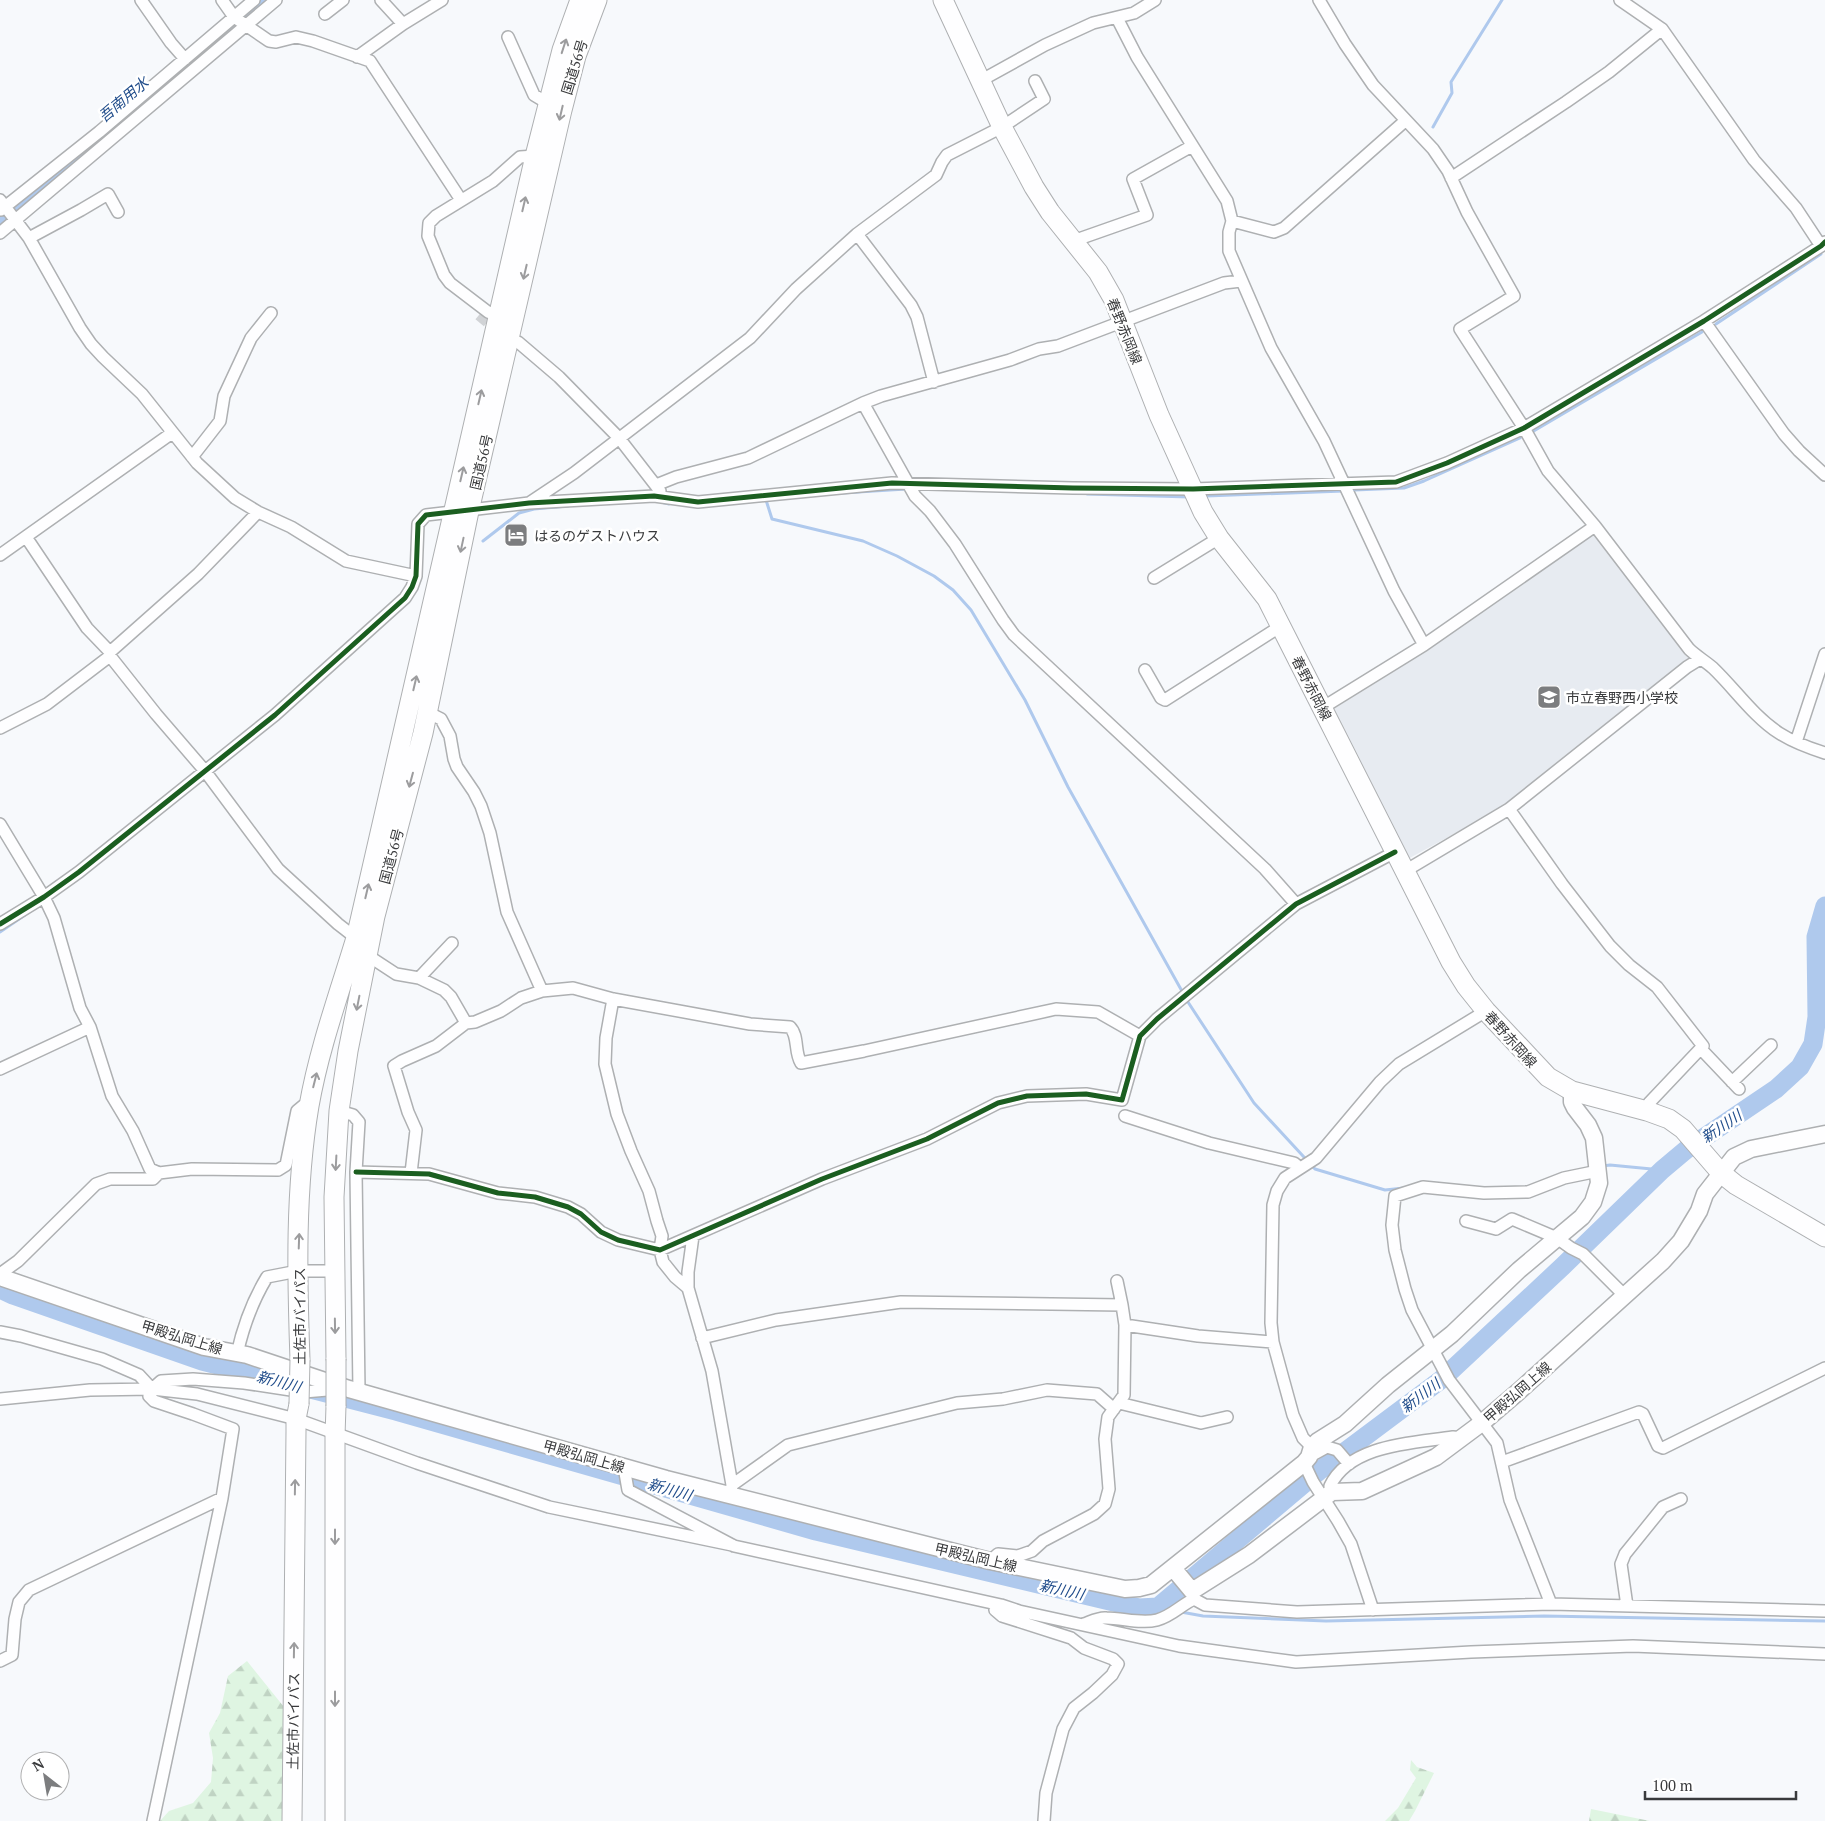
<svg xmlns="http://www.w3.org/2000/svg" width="1825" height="1821" font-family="'PT Serif','Noto Sans JP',serif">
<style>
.built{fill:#e7ebf1}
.forest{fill:url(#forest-firs)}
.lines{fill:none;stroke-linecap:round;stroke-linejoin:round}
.stream{stroke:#afc9ed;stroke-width:3}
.canal{stroke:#afc9ed;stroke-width:10}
.river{stroke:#afc9ed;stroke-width:19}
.minor-tunnel{stroke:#d1d3d6;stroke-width:11;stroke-dasharray:11 5.5;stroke-linecap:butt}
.minor-casing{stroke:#aeb0b2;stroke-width:14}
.secondary-casing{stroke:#aeb0b2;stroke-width:19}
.primary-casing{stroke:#aeb0b2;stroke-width:21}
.trunk-casing{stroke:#aeb0b2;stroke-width:21}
.minor{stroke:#fefeff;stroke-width:11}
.secondary{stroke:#fefeff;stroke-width:16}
.primary{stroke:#fefeff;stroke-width:19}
.trunk{stroke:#fefeff;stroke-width:19}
.trunk-bridge-casing{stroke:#aeb0b2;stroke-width:21;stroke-linecap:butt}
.trunk-bridge{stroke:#fefeff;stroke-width:19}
.cycleway-casing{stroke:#fff;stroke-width:8}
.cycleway{stroke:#1b5e20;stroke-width:5}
.oneway{stroke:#9c9c9e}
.labels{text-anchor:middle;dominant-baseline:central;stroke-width:5;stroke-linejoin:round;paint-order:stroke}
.street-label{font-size:14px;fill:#393a3c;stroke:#fff}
.poi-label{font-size:14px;fill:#393a3c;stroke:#fff;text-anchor:start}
.water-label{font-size:15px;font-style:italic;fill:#214d8b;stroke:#fff}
</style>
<defs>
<pattern id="forest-firs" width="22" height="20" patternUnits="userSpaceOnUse" patternTransform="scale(1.25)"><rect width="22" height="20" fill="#dff5e2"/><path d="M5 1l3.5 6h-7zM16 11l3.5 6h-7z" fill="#c0d3c3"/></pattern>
</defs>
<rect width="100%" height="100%" fill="#f7f9fc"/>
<path class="built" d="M1594 532 1690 658 1509 804 1406 860 1330 711 1425 652Z"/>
<path class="forest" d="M247 1661 284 1707 282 1821H160L169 1811 193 1803 211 1782 213 1758 209 1733 220 1713 228 1676Z
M1411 1760 1417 1767 1434 1773 1415 1811 1409 1821H1385L1398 1808 1416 1778 1410 1770Z
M1591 1809 1650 1821H1589Z"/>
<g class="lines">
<path class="stream" d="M1433 127 1452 93 1451 82 1502 0
M1716 324 1821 254
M1532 432 1702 332
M1354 490 1404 488 1424 481 1520 438
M842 493 906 489
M1087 494 1189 497
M1206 496 1344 491
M766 500 772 519 863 541 897 556 934 576 953 590 971 610 1025 700 1068 787 1183 993
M661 502 669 504
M483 541 519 513 534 509 568 506
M0 932 25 915
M1186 999 1254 1103 1315 1169 1385 1190 1404 1188
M1603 1166 1610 1165 1662 1170
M1158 1607 1170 1609
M1181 1612 1203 1616 1326 1621 1544 1616 1825 1621"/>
<path class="canal" d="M0 222 266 0"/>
<path class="river" d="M0 1289 13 1295 202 1361 396 1411 816 1531 1139 1608 1158 1607 1319 1471 1442 1379 1563 1266 1662 1170 1687 1149 1776 1089 1800 1067 1813 1044 1817 1017 1816 937 1825 906"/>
<path class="minor-tunnel" d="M479 315 499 332"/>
<g class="minor-casing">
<path id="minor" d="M141 0 171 43 185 59
M222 0 234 17 269 41 276 42 296 37 313 41 370 61 461 200
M381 0 403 24
M1319 0 1345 44 1373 85 1433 149 1448 171 1467 212 1514 296 1460 329 1524 428 1548 471 1595 526 1424 645
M1620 0 1662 29 1754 160 1796 208 1821 246
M325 14 343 0
M1117 18 1137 57 1227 201 1232 221
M508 37 534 95 549 104
M357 57 403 24 442 0
M980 81 1045 45 1093 23 1134 13 1155 0
M1451 178 1566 102 1609 72 1662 29
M0 200 29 238 80 328 91 344 103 357 142 394 197 463 235 498 258 512 291 527 346 561 416 576
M1 210 99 132 254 0
M0 233 276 0
M29 238 81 210 108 194 118 212
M1073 241 1147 215 1133 179 1192 146
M1241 281 1224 283 1058 346 1039 349 1010 360 881 396 863 403 915 496 930 511 955 544 1003 620 1014 635 1265 869 1296 904
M499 316 488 312 450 283 444 275 428 236 429 223 436 216 493 181 520 157 535 156
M1704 321 1784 434 1799 451 1825 475
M509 340 518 342 559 377 619 438 660 491
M934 382 917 317 911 305 857 234 936 175 942 162 947 155 1002 127 1044 99 1035 81
M192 457 220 421 224 396 251 338 271 313
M656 485 676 477 748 458 863 403
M529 503 574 473 750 338 796 289 857 234
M1595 526 1689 649C1696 656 1705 661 1713 668 1735 689 1753 716 1779 733 1793 742 1809 748 1825 753
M26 537 87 628 110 652V656
M0 555 172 433
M1154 578 1219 538
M110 652 198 574 258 512
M1145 670 1161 698 1165 700 1281 626
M1322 708 1424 645 1394 591 1324 441 1271 348 1229 251V232L1232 221 1274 232 1284 228 1405 121
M427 712 441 719 450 736 454 759 457 767 474 792 481 806 490 833 507 912 542 991
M0 728 47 704 110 656 156 714 205 771 278 869 338 924 356 938 367 955 396 974 419 978 444 990 451 997 466 1023 436 1046 402 1061 394 1066 408 1112 416 1130 411 1173
M1796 742 1825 654
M1509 809 1687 667 1700 659
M0 824 44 897 54 918 80 1008 90 1027 112 1096 133 1131 150 1169 159 1173 192 1169 278 1170 286 1165 297 1111 303 1106 309 1105
M1405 871 1509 809 1562 884 1610 946 1629 965 1657 987 1703 1046 1649 1103 1647 1111
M0 924 44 897 79 872 275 715 405 598 412 587 416 576 418 524 426 515 529 503 654 496 698 502 892 483 1073 488 1193 489 1396 482 1447 463 1524 428 1704 321 1821 246 1825 242
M419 978 452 943
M613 999 606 1038 605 1064 617 1114 631 1151 649 1191 657 1221 662 1236 660 1250 663 1262 675 1277 688 1288
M466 1023 475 1022 501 1011 521 998 542 991 573 988 613 999 750 1024 790 1027C799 1036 794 1052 801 1063L864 1051 1056 1009 1098 1012 1140 1036
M1701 1049 1739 1089
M0 1069 90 1027
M1732 1082 1771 1045
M339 1111 353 1115 359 1122 356 1172 359 1391
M1125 1116 1209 1143 1294 1163 1300 1168
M356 1172 429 1174 498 1193 535 1197 568 1207 581 1214 601 1232 618 1240 660 1250 822 1179 927 1139 998 1103 1027 1096 1086 1094 1122 1100 1140 1036 1157 1019 1296 904 1395 852
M1466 1221 1496 1229 1512 1219 1557 1238 1571 1248 1583 1254 1625 1296
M693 1236 688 1272V1288L712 1371 732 1485 731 1491
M0 1274 18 1261 96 1184 110 1179H153L159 1173
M1117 1281 1122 1305
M1125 1325 1198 1336 1273 1342 1293 1415 1303 1438 1312 1447
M0 1332 21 1336 102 1359 139 1375 152 1389
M702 1338 776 1320 901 1302 1122 1305 1125 1325 1124 1395 1108 1417 1105 1439 1109 1489 1105 1504 1094 1514 1043 1541 1032 1551 1018 1556 998 1554 990 1561
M1273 1342 1271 1323 1273 1205 1277 1191 1285 1178 1316 1158 1380 1082 1399 1064 1486 1011
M237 1354C243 1327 253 1300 267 1277L298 1271H335
M0 1399 90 1390 152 1389 197 1394 296 1419 417 1463 549 1507 732 1545
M1119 1403 1201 1423 1227 1417
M1309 1457 1327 1447 1337 1450 1349 1464
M1502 1462 1639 1412 1643 1414 1658 1446 1663 1448 1825 1368
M1304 1463 1313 1482 1338 1521 1351 1544 1373 1610
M624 1467 628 1490 734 1546 1001 1605
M732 1485 788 1445 957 1403 1003 1399 1047 1390 1097 1394 1114 1409
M1332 1492 1330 1486C1350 1444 1414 1443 1453 1437L1462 1438
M1192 1591 1194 1599 1205 1605 1297 1612 1551 1604 1825 1611
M1551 1604 1510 1500 1497 1443 1449 1380 1412 1310 1405 1289 1395 1250 1392 1225 1395 1196 1423 1187 1484 1193 1528 1192 1564 1178 1598 1171
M1627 1606 1621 1564 1625 1554 1663 1507 1681 1499
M1084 1624C1090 1622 1099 1617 1106 1618 1123 1618 1141 1624 1157 1620 1172 1616 1181 1605 1194 1599
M0 1661 12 1655 15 1619 19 1602 29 1590 222 1498
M153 1821 222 1498 233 1429 193 1414 154 1401 149 1396 152 1389 161 1381 193 1379 244 1383 304 1392 339 1389
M1044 1821 1046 1793 1063 1729 1074 1708 1093 1693 1112 1675 1118 1664 1113 1659 1084 1648 1071 1638 1002 1616 995 1610 1001 1605 1019 1611 1179 1646 1296 1662 1471 1652 1633 1646 1825 1654"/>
</g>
<g class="secondary-casing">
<path id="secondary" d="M0 1277 204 1347 247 1355 349 1389 666 1479 990 1561 1125 1589 1139 1588 1151 1585 1304 1463 1309 1457 1312 1447 1318 1441 1345 1424 1388 1385 1452 1334 1519 1270 1582 1217 1593 1202 1599 1183 1594 1138 1588 1125 1575 1108 1572 1102V1091
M1173 1568 1192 1591 1249 1555 1332 1492 1362 1491 1436 1457 1483 1422 1518 1392 1663 1261 1681 1241 1699 1211 1705 1194 1734 1157 1751 1149 1825 1134"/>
</g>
<g class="primary-casing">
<path id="primary" d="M943 0 1002 127 1034 187 1050 212 1098 272 1114 300 1159 415 1203 512 1219 538 1267 599 1451 962 1466 986 1486 1011 1548 1077 1572 1091 1647 1111 1669 1119 1683 1129 1721 1173 1736 1185 1825 1237"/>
</g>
<g class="trunk-casing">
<path id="trunk" d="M336 1359 334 1197 339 1111 348 1051 375 916 423 733 469 511 562 110 576 56 597 0
M300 1360C297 1276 295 1189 309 1106 319 1049 339 994 356 938L535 156 562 50 580 0
M292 1821 296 1431V1419L299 1404
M335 1821V1436L336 1406"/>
</g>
<use href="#minor" class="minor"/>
<use href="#secondary" class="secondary"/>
<use href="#primary" class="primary"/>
<use href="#trunk" class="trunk"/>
<g class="trunk-bridge-casing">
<path id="trunk-bridge" d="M336 1359V1406
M299 1404 300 1360"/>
</g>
<use href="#trunk-bridge" class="trunk-bridge"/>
<g class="cycleway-casing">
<path id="cycleway" d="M0 924 44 897 79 872 275 715 405 598 412 587 416 576 418 524 426 515 529 503 654 496 698 502 892 483 1073 488 1193 489 1396 482 1447 463 1524 428 1704 321 1821 246 1825 242
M356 1172 429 1174 498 1193 535 1197 568 1207 581 1214 601 1232 618 1240 660 1250 822 1179 927 1139 998 1103 1027 1096 1086 1094 1122 1100 1140 1036 1157 1019 1296 904 1395 852"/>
</g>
<use href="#cycleway" class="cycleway"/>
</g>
<defs><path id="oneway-shaft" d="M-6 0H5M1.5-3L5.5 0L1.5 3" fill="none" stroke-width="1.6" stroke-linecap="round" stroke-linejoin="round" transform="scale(1.25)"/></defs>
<g class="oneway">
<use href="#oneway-shaft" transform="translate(564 46) rotate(-72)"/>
<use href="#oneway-shaft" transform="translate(561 113) rotate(103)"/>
<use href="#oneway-shaft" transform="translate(524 204) rotate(-77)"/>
<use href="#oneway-shaft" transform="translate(525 272) rotate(103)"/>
<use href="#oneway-shaft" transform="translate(480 397) rotate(-77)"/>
<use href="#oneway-shaft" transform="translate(462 474) rotate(-77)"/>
<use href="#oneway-shaft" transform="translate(462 545) rotate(102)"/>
<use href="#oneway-shaft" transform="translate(415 683) rotate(-77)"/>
<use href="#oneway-shaft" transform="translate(411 780) rotate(105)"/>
<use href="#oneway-shaft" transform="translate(367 891) rotate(-77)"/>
<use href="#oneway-shaft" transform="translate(358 1003) rotate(101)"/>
<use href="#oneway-shaft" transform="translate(315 1080) rotate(-76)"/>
<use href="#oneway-shaft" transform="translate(336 1163) rotate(93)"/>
<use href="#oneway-shaft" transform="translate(299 1241) rotate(-88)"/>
<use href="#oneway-shaft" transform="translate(335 1326) rotate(89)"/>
<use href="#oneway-shaft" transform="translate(295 1487) rotate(-89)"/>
<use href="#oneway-shaft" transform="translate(335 1537) rotate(90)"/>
<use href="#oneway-shaft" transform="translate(294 1650) rotate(-89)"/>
<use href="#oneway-shaft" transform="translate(335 1699) rotate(90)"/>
</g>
<defs>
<g id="hotel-square" transform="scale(1.25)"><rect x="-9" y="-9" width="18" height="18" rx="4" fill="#7c7d7f" stroke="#fff"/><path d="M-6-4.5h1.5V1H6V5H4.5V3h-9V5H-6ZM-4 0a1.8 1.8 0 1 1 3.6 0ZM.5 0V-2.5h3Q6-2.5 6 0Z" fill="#fff"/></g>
<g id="school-square" transform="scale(1.25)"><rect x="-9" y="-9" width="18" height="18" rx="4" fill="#7c7d7f" stroke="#fff"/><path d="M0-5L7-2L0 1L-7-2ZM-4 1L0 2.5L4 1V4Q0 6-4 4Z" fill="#fff"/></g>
</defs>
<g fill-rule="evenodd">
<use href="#hotel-square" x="516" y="535"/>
<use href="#school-square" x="1549" y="697"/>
</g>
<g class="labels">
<g class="street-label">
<text transform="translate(574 67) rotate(-73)">国道56号</text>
<text transform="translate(1125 331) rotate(68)">春野赤岡線</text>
<text transform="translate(481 462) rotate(-77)">国道56号</text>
<text transform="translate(1312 688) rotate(63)">春野赤岡線</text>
<text transform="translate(391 856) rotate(-75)">国道56号</text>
<text transform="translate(1511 1039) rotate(48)">春野赤岡線</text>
<text transform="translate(299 1316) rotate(-90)">土佐市バイパス</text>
<text transform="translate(182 1337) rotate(17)">甲殿弘岡上線</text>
<text transform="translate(1517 1392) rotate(-41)">甲殿弘岡上線</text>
<text transform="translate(584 1456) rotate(16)">甲殿弘岡上線</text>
<text transform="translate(976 1557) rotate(13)">甲殿弘岡上線</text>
<text transform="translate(293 1721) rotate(-89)">土佐市バイパス</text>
</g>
<g class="poi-label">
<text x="534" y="535">はるのゲストハウス</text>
<text x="1566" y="697">市立春野西小学校</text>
</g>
<g class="water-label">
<text transform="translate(123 99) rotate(-40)">吾南用水</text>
<text transform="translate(1721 1126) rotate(-34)">新川川</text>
<text transform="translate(279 1381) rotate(15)">新川川</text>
<text transform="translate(1420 1395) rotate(-37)">新川川</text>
<text transform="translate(670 1489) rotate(16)">新川川</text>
<text transform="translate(1062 1589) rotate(13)">新川川</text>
</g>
</g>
<g transform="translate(45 1776) rotate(329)"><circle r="24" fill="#ffffff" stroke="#b0b0b1"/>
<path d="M0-4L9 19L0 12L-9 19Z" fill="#7c7d7f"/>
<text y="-8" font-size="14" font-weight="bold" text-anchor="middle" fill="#393a3c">N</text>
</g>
<path d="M1645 1791v8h151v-8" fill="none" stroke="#393a3c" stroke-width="2.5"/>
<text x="1652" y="1791" font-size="15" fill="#393a3c" stroke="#ffffff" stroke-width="4" paint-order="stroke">100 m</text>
</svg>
